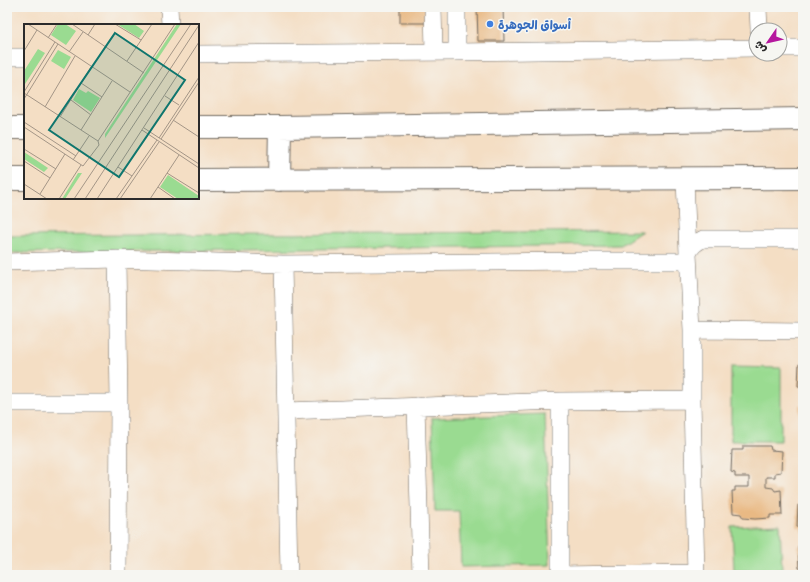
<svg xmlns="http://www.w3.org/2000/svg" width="810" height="582" font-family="Delius,'Playpen Sans Arabic',sans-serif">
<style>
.green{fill:#9adb91;stroke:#62835e}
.building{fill:#e9b984}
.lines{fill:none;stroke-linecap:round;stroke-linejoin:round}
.minor-casing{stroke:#716a61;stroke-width:18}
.major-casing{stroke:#716a61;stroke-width:24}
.minor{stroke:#fff;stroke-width:17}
.major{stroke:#fff;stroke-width:22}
.shop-dot{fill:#3f7fe0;stroke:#f6f6f2;stroke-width:1.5}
.labels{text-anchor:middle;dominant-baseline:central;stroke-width:3;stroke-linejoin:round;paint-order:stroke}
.shop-label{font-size:12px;font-weight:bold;fill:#366cbe;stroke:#f6f6f2;text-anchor:start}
.inset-road{fill:none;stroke:#a49687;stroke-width:1}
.view{fill:#0f766e;fill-opacity:0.15;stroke:#0f766e;stroke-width:2}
.inset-edge{fill:none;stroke:#2b2b2b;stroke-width:2}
</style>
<rect width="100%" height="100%" fill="#f6f6f2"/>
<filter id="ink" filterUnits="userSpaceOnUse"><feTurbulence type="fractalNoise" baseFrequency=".025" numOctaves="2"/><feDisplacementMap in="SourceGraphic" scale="8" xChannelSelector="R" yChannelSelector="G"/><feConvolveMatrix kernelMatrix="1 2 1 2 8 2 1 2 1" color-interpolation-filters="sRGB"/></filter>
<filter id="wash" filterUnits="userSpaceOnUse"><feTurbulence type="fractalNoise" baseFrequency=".012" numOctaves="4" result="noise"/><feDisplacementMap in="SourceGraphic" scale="16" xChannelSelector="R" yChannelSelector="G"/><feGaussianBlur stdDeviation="0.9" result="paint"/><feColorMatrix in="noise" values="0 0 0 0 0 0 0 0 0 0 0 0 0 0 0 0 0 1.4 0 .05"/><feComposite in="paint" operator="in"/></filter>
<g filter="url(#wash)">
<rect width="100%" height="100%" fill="#f4dec4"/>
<path class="green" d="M642 231 621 245 7 253V236Z
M731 367 781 368V441H731Z
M545 414 550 565 461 567 459 511H435L432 418Z
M780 525 782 570 734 571 732 527Z"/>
<g id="blocks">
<path class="building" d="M400 7H426V23H400Z
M477 7H503L504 41H478Z
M799 364H803V387L798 386Z
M799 405H803V427H800Z
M743 446H770L771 450 782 451 781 472 775 473V477H766V487L773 488 775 491 781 490 782 515H770V518L755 519 743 518 741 514 733 513 732 491H735V487H749V477H735V473L731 472 732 450H743Z
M798 505H803V532L801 531V528L797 527Z
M801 542H803V569L799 568 798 546H801Z"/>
</g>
</g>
<g filter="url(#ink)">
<use href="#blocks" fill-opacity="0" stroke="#716a61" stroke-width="1"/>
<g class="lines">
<g class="minor-casing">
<path id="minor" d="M169 7 170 25
M433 7 434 52
M457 7V52
M758 7 759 30
M780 48H803
M198 54 457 52 756 48
M7 57H25
M685 179 688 254
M117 259 119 403 118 575
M7 262 117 259 283 264 578 261H688
M283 264 289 575
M692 330 803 331
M7 403H119
M416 406 421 575
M286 411 560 401 692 400
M558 575 696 573
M560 575V401
M696 575 692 400V330L688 254C691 246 695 243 703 239H803"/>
</g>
<g class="major-casing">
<path id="major" d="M198 127H280L803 119
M7 128H25
M7 179H25
M198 180 803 178
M279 180 280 127"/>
</g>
<use href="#minor" class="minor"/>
<use href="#major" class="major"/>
</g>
</g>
<circle class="shop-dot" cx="490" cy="24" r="4"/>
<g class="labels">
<g class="shop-label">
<text x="498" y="24">أسواق الجوهرة</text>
</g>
</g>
<g transform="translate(24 24)">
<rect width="175" height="175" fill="#f4dec4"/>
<path d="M34 0H41L52 7 42 21 27 11ZM93 0H110L120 7 115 14ZM153 0H157L81 114V110ZM14 25 21 29 1 60 0 47ZM34 26 47 33 40 45 27 37ZM55 65 62 69 64 67 76 74 67 88 49 76ZM0 128 24 144 20 148 0 135ZM54 149H58L41 175H38ZM144 151 175 172V175H154L136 163Z" fill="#9adb91"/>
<path class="inset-road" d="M4 0 106 68M48 0 120 49M91 0 117 16M64 11 71 0M24 14 33 0M0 27 13 6M45 28 59 8M103 37 128 0M57 59 78 73M0 68 31 18M0 69 74 117 75 121 59 142 0 103M141 72 155 81M0 75 34 20M47 76 67 91M21 83 51 32M36 93 67 43M149 96 175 113M0 98 52 132M120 104 175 140M57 106 88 57M118 106 175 144M135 114 175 53M137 115 175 58M74 117 151 0M0 125 32 145M49 136 65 112M0 137 26 154M94 143 108 152M143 149 175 169M0 160 23 175M134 163 151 175M16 170 41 130M35 175 57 141M50 175 167 0M61 175 175 1M73 175 175 18M92 175 133 116M96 175 135 118M126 175 155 131"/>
<path class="view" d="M91 9 161 56 95 153 25 106Z"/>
<rect width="175" height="175" class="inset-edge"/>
</g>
<rect width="810" height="582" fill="none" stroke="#f6f6f2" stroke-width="24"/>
<g transform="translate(768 42) rotate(236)"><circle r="19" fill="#f6f6f2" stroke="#a5a5a2"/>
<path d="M0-3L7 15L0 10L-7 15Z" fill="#b5179e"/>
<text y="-6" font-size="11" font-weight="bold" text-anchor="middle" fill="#2b2b2b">ش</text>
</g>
</svg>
